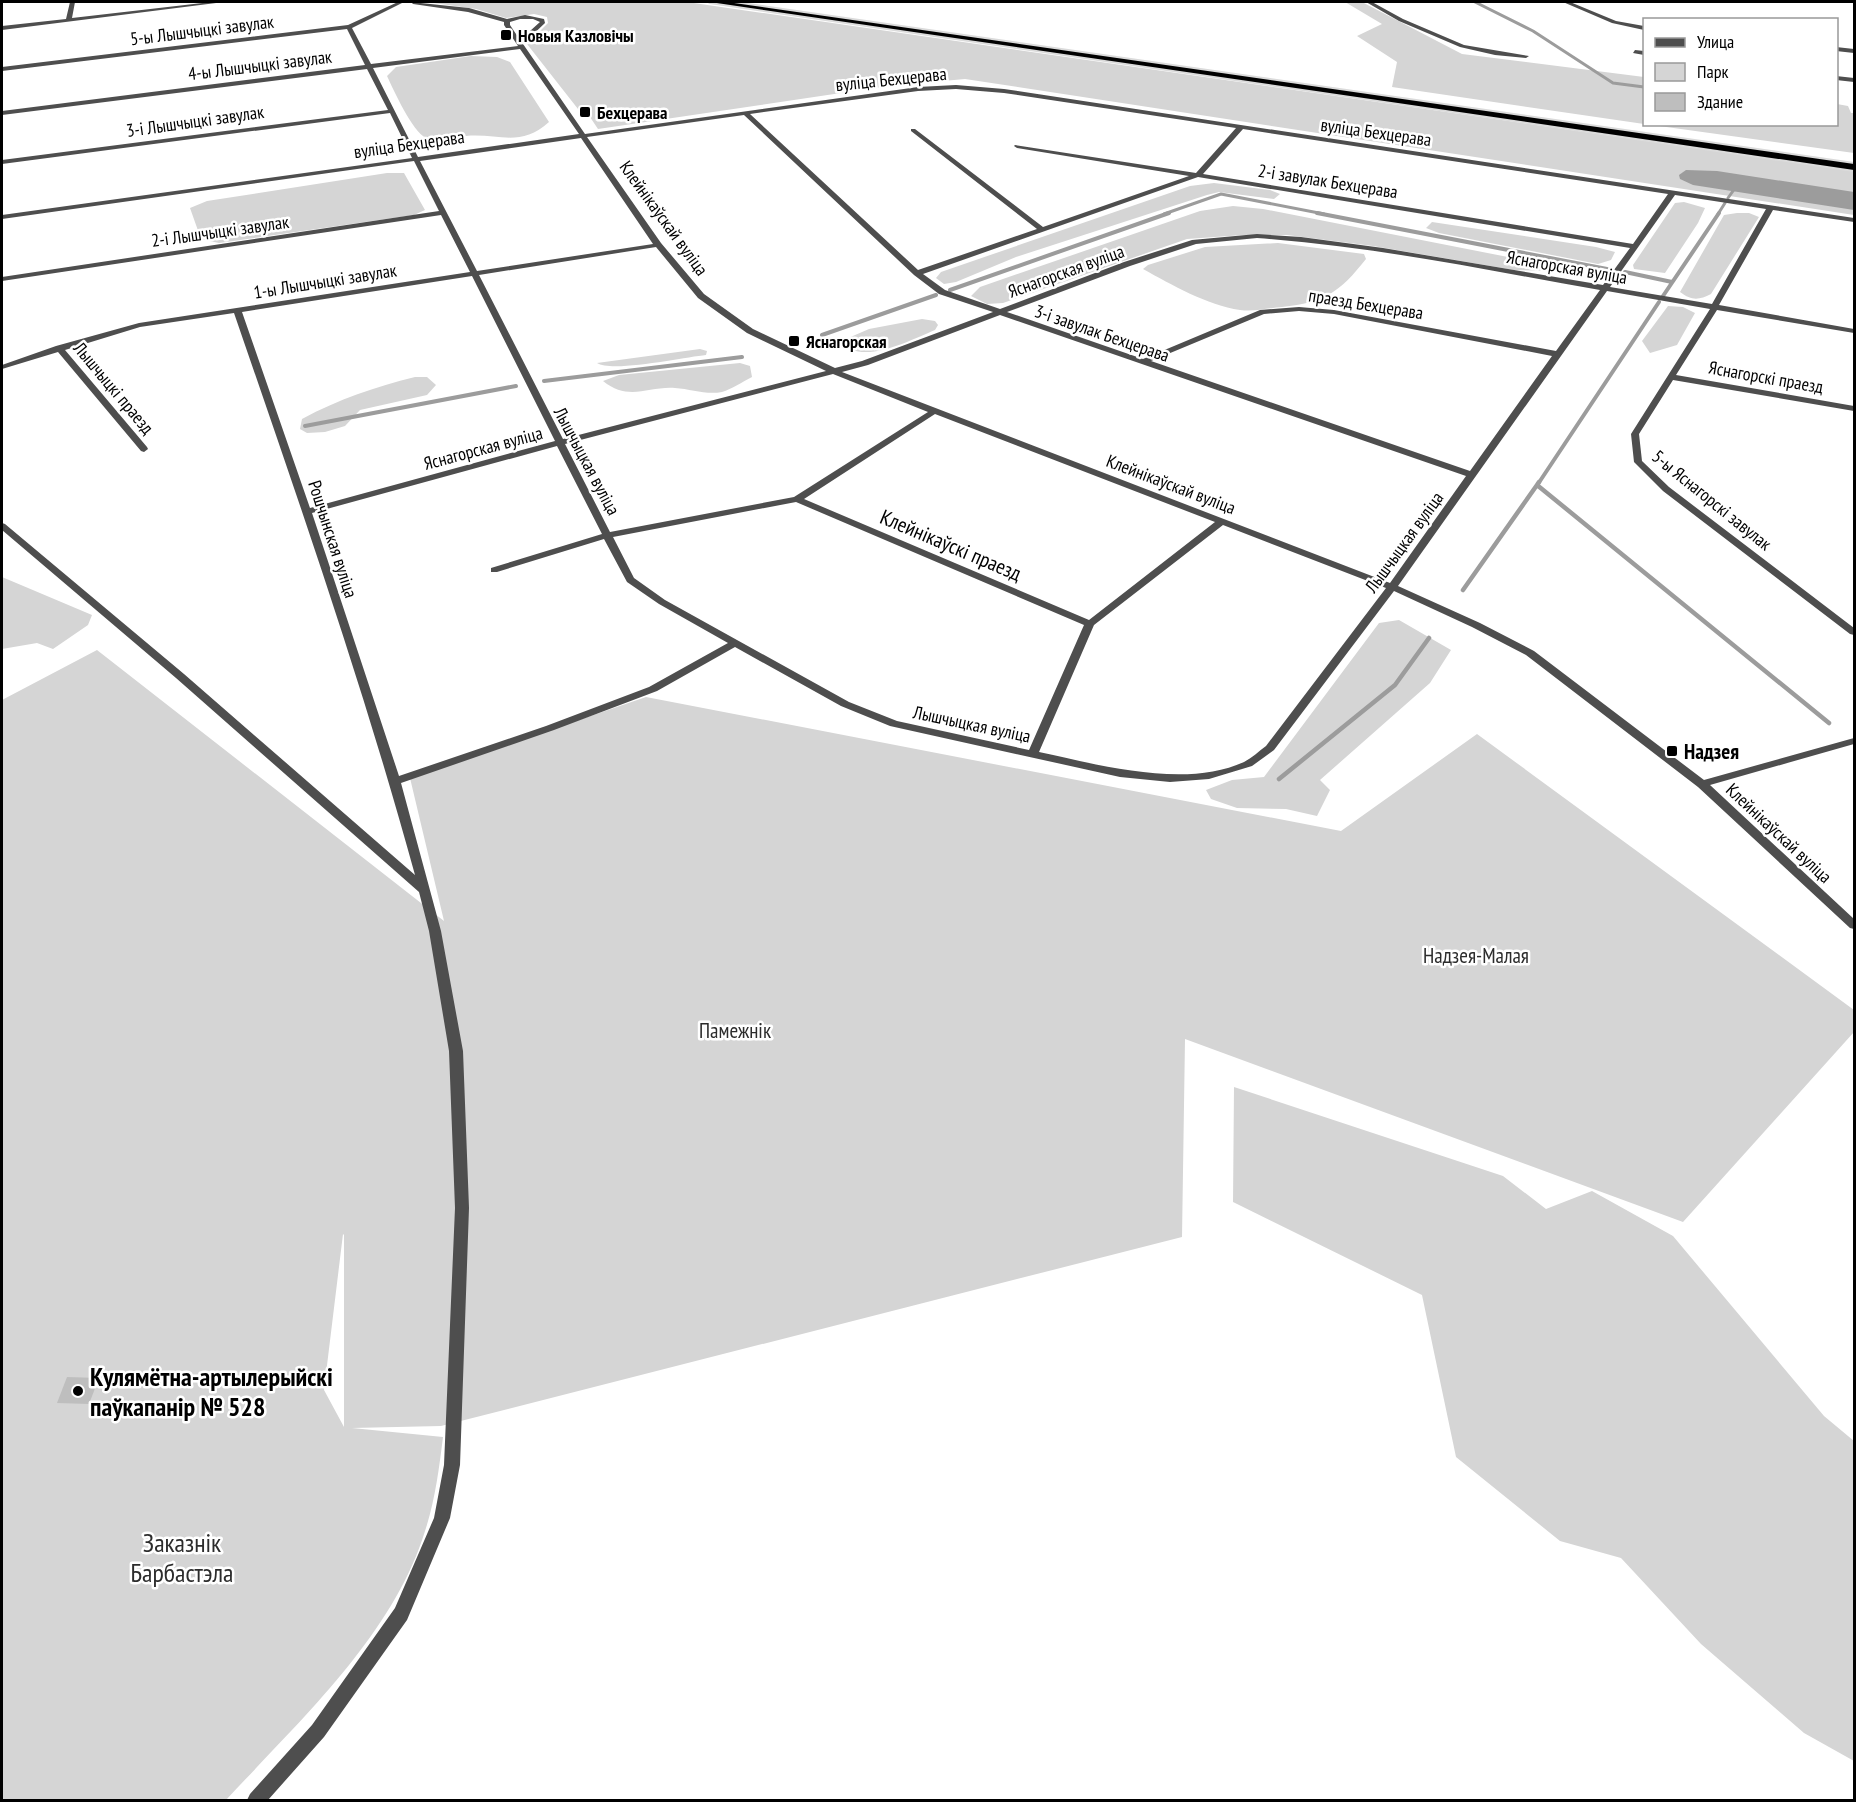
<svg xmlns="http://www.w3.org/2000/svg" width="1856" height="1802" font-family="'PT Sans Narrow',sans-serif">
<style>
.green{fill:#d5d5d5;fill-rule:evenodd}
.water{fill:#9c9c9c}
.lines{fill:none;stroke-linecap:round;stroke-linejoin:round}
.stream-far2{stroke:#9c9c9c;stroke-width:3}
.stream-far1{stroke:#9c9c9c;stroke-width:4}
.stream{stroke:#9c9c9c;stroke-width:4.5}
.building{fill:#bebebe}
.trunk-casing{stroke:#dbdbdb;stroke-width:4}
.minor{fill:#4e4e4e;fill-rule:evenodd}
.trunk{fill:#000;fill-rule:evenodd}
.poi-dot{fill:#000;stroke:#fff;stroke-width:2}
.labels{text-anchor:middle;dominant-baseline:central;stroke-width:5;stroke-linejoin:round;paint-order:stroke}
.far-street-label{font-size:18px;fill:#000;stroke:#fff}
.far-poi-label{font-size:18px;font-weight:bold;fill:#000;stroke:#fff;text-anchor:start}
.street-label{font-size:21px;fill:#000;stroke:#fff}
.poi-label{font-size:21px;font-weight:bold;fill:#000;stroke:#fff;text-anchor:start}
.park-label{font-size:21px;fill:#2c2c2c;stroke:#fff}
.near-poi-label{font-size:26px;font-weight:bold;fill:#000;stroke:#fff;text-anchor:start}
.near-park-label{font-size:26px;fill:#2c2c2c;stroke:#fff}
</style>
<rect width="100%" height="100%" fill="#fff"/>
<path class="green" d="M427 2H687L1854 171V215L965 79 888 86 598 129 586 111 578 109 527 44 548 23 547 17 534 14 506 18 476 9Z
M1345 2H1362L1462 54 1644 77V124L1392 87 1397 62 1357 36 1382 24Z
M471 56 497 57 510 62 549 122C521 148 498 133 466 136 453 137 438 145 426 138 412 131 394 91 387 76L396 67Z
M1837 104 1848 106 1851 113H1854V153L1652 125 1836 124Z
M387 173H404L425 210 414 215 219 243 201 239 190 208 207 201Z
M1214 183 1270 190 1280 194 1274 199 1219 192 1207 195 1016 257 956 282 944 284 936 278 941 272 1190 186Z
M1684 202 1705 208 1698 223 1665 273 1634 269 1633 265 1675 203Z
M1233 206 1263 209 1564 268 1557 271 1514 270 1373 246 1287 235H1243L1187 239 1003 303 987 304 971 296 980 287 1200 211Z
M1737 213H1749L1759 217 1711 294C1699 300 1692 301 1680 292L1724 215Z
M1432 222 1596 247 1615 252 1611 260 1598 264 1439 233 1426 228Z
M1278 243 1364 254 1366 259C1339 293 1325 302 1282 307 1268 308 1254 312 1240 310 1207 305 1172 285 1143 269L1148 265 1205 247Z
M1668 306 1683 307 1695 313 1677 345 1650 353 1642 341Z
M922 319 935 321 938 325 935 330C908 341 863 366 839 342L869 329Z
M700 349 707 351 706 355C685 357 612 373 597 363Z
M740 363 750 366 752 377C742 382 732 389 722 392 706 395 691 389 675 388 648 386 629 402 603 381L619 375Z
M415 377H427L436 385 427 395 360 410 345 426 325 432 307 433 300 429 302 419C339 399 375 387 415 377Z
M2 577 92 615 88 625 53 649 37 643 2 649Z
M1399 620 1451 650 1430 683 1320 780 1330 790 1317 816 1286 809 1237 808 1211 799 1206 790 1232 780 1264 777 1379 623Z
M97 650 444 921 410 778 646 697 1341 831 1477 734 1854 1010V1032L1683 1222 1185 1039 1182 1237 441 1426 352 1428 443 1437C439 1469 435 1501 425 1531 393 1636 298 1722 226 1800H2V700ZM343 1234 344 1235V1427L324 1390Z
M1234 1087 1503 1176 1546 1209 1592 1191 1673 1236 1824 1416 1854 1441V1761L1804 1733 1701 1644 1621 1558 1560 1541 1456 1457 1422 1295 1233 1202Z"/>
<path class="water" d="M1686 170 1717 171 1854 192V210L1693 185 1680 179 1679 175Z"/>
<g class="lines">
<path class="stream-far2" d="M1475 2 1533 31 1613 83 1644 87
M1728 198 1733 191
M1164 214 1221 194 1324 214
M1718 214 1725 203"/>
<path class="stream-far1" d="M1317 213 1607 269
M1625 272 1672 282
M950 290 1169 213
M1663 296 1719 213
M822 335 936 295
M544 381 742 357
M305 426 516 386
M1538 484 1659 302"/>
<path class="stream" d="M1539 482 1537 485 1829 723
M1463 590 1537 485
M1279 779 1395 685 1429 638"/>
</g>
<path class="building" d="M67 1377 99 1378 89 1404 57 1403Z"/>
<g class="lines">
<g class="trunk-casing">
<path id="trunk" d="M710 2H727L1854 164V170Z"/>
</g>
<path class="minor" d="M70 2H75L72 18 211 2H224L2 30V26L66 19Z
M398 2H404L352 28 371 64 518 46 504 25V22L468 12 413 4 411 2 469 8 507 19 525 15 544 19 545 23 523 44 585 134 918 87 956 85 1004 89 1854 218V222L1773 210 1719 305 1854 329V333L1717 310 1676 375 1854 406V411L1673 380 1639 434 1642 461 1669 487 1854 628V635L1850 634 1663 491 1634 462 1631 434 1710 309 1607 291 1398 586 1480 623 1534 651 1704 780 1854 738V744L1710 785 1854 919V929L1850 928 1698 787 1526 655 1472 627 1394 591 1274 750 1252 766 1209 779 1170 782 1120 777 890 726 841 706 735 647 657 691 554 730 401 783 441 931 463 1051 469 1208 460 1465 450 1518 407 1620 324 1737 268 1800H247L250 1794 312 1725 395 1608 434 1518 444 1465 455 1208 449 1051 429 931 419 892 176 678 2 530V523L5 524 184 674 415 875C363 685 298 499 234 313L140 327 65 350 147 447 148 449 144 452 141 451 58 352 2 369V365L56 346 139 323 470 272 441 215 2 281V277L439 211 414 161 2 219V215L412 158 390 113 2 164V160L388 110 367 69 2 115V111L365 65 347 29 2 71V67L348 25ZM520 19H533L540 22 520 40 510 25V22ZM520 49 579 134 418 157 373 68ZM956 89 1004 93 1236 128 1196 173 1015 145 1014 146 1017 148 1189 176 1043 227 915 129H911V131L1037 229 918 270 750 114 918 91ZM744 115 914 275 939 294 993 312 862 361 835 368 753 329 704 294 661 243 587 137ZM1243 129 1668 194 1633 244 1203 174ZM581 138 653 244 477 271 420 161ZM1198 177 1630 248 1603 285 1383 248 1301 237 1257 234 1192 240 1124 262 1000 309 945 290 923 274ZM1675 195 1766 209 1712 304 1610 287ZM1257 238C1372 246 1486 270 1600 290L1556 351 1334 310 1299 307 1260 310 1143 359 1007 312 1130 266 1196 244ZM656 247 698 298 747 333 826 371 563 439 479 275ZM472 276 555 441 310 508 242 312ZM1299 311 1334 314 1552 356 1470 471 1151 361 1264 314ZM1000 315 1466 476 1390 583 842 372 868 365ZM833 374 928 412 794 497 610 532 565 444ZM935 414 1215 522 1089 620 804 499ZM557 446 602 534 491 568V572H497L604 539 627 582 659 604 728 643 649 687 546 726 399 776 312 513ZM796 502 1084 625 1029 750 897 721 849 702 665 600 634 578 613 537ZM1223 525 1386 588 1266 746C1259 751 1252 758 1244 762 1185 789 1100 765 1039 752L1094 625Z
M1366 2H1372L1403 19 1464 45 1529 56 1526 58 1495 55 1460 47 1399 21Z
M1563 2H1570L1616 21 1644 26V30L1612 23Z
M1836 47 1854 49V53L1836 51Z
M1635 50 1644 51V55L1633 53Z
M1836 76 1854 78V82L1836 80Z"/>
<use href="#trunk" class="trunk"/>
</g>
<g class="poi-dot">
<rect x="500" y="29" width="12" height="12" rx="3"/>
<rect x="579" y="106" width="12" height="12" rx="3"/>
<rect x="788" y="335" width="12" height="12" rx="3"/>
<rect x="1666" y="745" width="12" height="12" rx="3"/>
<circle cx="78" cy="1391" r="6"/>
</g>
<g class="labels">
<g class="far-street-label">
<text transform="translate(202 30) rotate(-7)">5-ы Лышчыцкі завулак</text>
<text transform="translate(260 65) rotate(-7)">4-ы Лышчыцкі завулак</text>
<text transform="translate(891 79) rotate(-6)">вуліца Бехцерава</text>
<text transform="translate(195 121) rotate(-8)">3-і Лышчыцкі завулак</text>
<text transform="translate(1376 132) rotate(8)">вуліца Бехцерава</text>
<text transform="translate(409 144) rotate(-8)">вуліца Бехцерава</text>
<text transform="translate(1328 181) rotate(9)">2-і завулак Бехцерава</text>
<text transform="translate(664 218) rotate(54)">Клейнікаўскай вуліца</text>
<text transform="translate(220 231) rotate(-8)">2-і Лышчыцкі завулак</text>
<text transform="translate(1567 267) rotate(10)">Яснагорская вуліца</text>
<text transform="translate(1066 271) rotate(-20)">Яснагорская вуліца</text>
<text transform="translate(325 281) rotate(-9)">1-ы Лышчыцкі завулак</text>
<text transform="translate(1366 304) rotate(9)">праезд Бехцерава</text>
<text transform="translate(1102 333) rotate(19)">3-і завулак Бехцерава</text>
<text transform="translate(1766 377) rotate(10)">Яснагорскі праезд</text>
<text transform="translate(114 388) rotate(50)">Лышчыцкі праезд</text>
<text transform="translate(483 448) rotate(-15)">Яснагорская вуліца</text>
<text transform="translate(587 461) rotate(62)">Лышчыцкая вуліца</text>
<text transform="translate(1171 484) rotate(21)">Клейнікаўскай вуліца</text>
<text transform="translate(1712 500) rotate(39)">5-ы Яснагорскі завулак</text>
<text transform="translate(333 539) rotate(72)">Рошчынская вуліца</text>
<text transform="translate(1404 542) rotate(-54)">Лышчыцкая вуліца</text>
<text transform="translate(972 724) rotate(12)">Лышчыцкая вуліца</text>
<text transform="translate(1779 833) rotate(43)">Клейнікаўскай вуліца</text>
</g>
<g class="far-poi-label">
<text x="518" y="35">Новыя Казловічы</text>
<text x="597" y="112">Бехцерава</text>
<text x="806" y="341">Яснагорская</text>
</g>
<g class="street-label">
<text transform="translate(951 545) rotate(23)">Клейнікаўскі праезд</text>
</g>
<g class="poi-label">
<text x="1684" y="751">Надзея</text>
</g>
<g class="park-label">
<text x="1476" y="955">Надзея-Малая</text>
<text x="735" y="1030">Памежнік</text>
</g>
<g class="near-poi-label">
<text x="90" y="1376">Кулямётна-артылерыйскі<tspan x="90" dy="30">паўкапанір № 528</tspan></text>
</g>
<g class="near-park-label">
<text x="182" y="1542">Заказнік<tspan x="182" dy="30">Барбастэла</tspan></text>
</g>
</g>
<rect width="1856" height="1802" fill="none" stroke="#000000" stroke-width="6"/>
<rect x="1643" y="18" width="195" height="108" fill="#ffffff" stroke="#999999" stroke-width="1.5"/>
<rect x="1655" y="38" width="30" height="9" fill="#4e4e4e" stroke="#999999" stroke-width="1.5"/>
<text x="1697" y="48" font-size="18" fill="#000000">Улица</text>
<rect x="1655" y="63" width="30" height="18" fill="#d5d5d5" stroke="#999999" stroke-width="1.5"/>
<text x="1697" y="78" font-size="18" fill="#000000">Парк</text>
<rect x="1655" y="93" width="30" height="18" fill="#bebebe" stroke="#999999" stroke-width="1.5"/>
<text x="1697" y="108" font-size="18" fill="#000000">Здание</text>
</svg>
